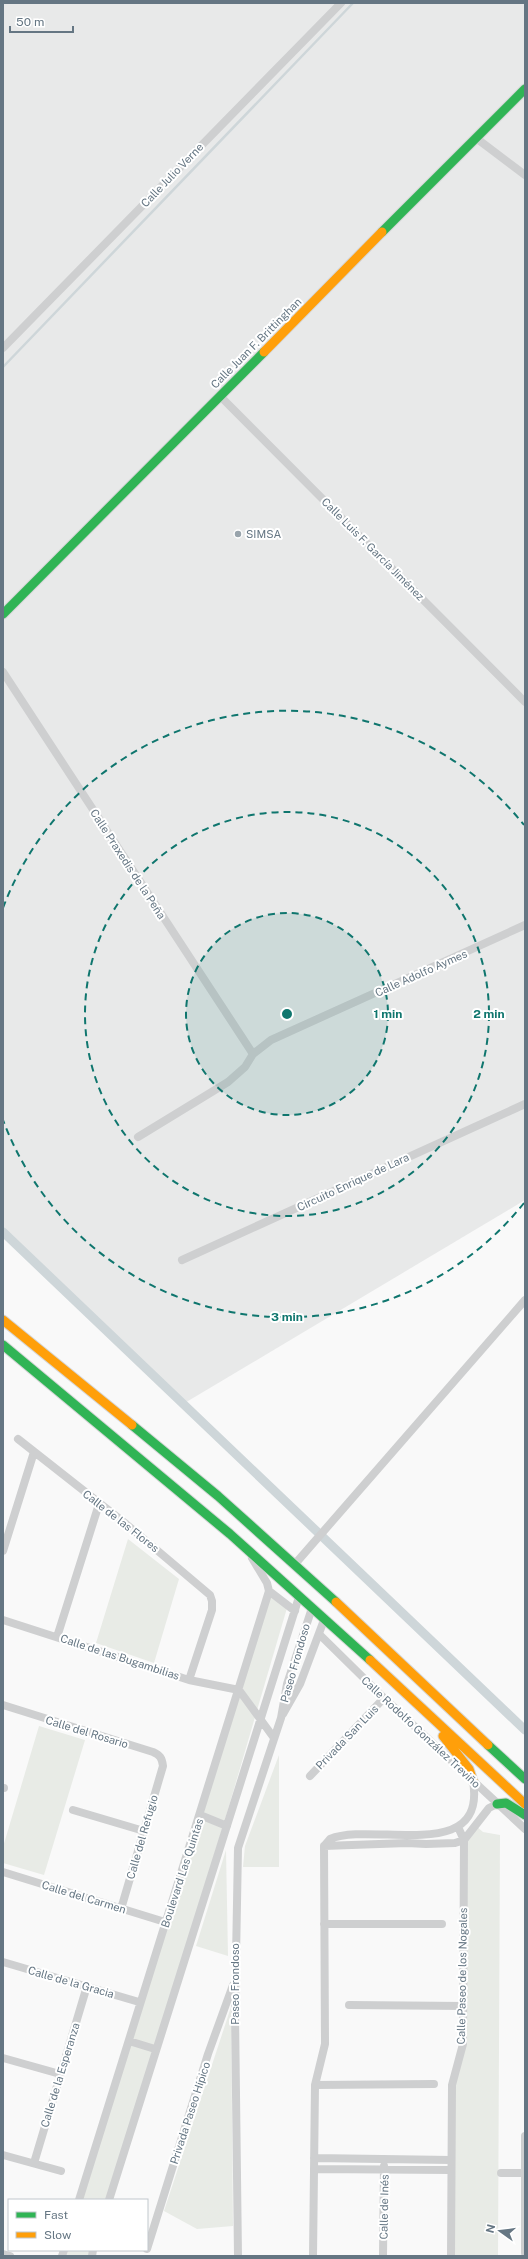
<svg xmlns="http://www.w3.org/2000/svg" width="528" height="2259" font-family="'Public Sans',sans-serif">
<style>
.built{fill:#e8e9e9}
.green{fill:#e8ebe6}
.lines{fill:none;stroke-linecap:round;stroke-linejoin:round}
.stream{stroke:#ced6d9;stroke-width:2.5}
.canal{stroke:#ced6d9;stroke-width:9}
.fast-casing{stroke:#d5d6d7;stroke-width:11}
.slow-casing{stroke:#d5d6d7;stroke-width:11}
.street{stroke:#cecfd0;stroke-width:8}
.fast{stroke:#30b455;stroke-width:9}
.slow{stroke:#ff9f0a;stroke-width:9}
.ring{fill:none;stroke:#0f766e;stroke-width:2;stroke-dasharray:7 5}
.poi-dot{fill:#99a4ac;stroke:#fff;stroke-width:1.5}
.labels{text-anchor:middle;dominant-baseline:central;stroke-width:4;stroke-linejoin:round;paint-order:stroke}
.street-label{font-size:11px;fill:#657683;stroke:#fff}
.poi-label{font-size:11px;fill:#657683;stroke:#fff;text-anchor:start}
.centre{fill:#0f766e;stroke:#fff;stroke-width:2}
.ring-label{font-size:12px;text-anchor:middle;font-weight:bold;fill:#0f766e;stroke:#fff;stroke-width:4;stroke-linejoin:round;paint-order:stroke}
</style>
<rect width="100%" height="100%" fill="#f9f9f9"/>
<path class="built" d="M3 3H525V1200L183 1404 3 1237Z"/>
<path class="green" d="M128 1539 179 1579 154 1663 96 1643Z
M270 1596 287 1608 224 1823 107 2200H82Z
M39 1726 85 1740 44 1875 3 1863V1847Z
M279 1755V1867H243L245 1846Z
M476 1826 483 1832 500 1835 498 2256H452L454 2084 465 2044V1840Z
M226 1850 228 1956 196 1946Z
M231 2007 233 2226 197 2229 164 2211Z
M66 2250H91L90 2256H65Z"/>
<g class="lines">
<path class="stream" d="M3 367 353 3"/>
<path class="canal" d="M3 1232 525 1730"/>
<g class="fast-casing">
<path id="fast" d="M382 232 525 89
M3 614 264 352
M3 1345 230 1534 370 1660
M132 1425 218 1496 336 1602
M488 1745 525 1779
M497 1804 506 1803 525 1815"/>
</g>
<g class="slow-casing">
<path id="slow" d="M264 352 382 232
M3 1320 132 1425
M336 1602 488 1745
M370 1660 525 1804
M443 1736 469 1769 473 1781"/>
</g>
<path class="street" d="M476 138 525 175
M3 348 341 3
M220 396 525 702
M3 672 253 1054
M138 1137 228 1082 245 1067 253 1054 271 1040 525 925
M182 1260 525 1104
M18 1439 126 1524 210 1595 212 1601V1610L189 1680
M3 1551 34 1452
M295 1564 525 1300
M269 1591 295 1611
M3 1620 189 1680 239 1690 274 1738
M319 1634 384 1698 525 1829
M57 1637 99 1504
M3 1705 153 1752C160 1755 162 1758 163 1766L121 1909
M283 1714 300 1684 324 1620
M310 1776 384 1698
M3 1788H4
M73 1810 144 1831
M200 1815 227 1826
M324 1846 407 1843 426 1844 455 1843 464 1840 489 1808 497 1804
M3 1872 165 1922
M324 1924H442
M3 1962 139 2002
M349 2005 464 2006
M129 2041 155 2049
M3 2058 60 2074
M315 2085 434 2084
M525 2136V2253
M3 2155 61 2171
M314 2158 451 2160
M34 2163 87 1986
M314 2169 451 2170
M501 2173H525
M79 2200 269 1591 267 1583 252 1558
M109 2200 299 1597
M147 2249 208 2054 233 1985
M3 2254 10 2256
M62 2256 64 2250
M92 2256 93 2250
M238 2256 235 2013 238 1848 281 1718 287 1684 312 1608
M313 2256 315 2085 325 2044 324 1846 330 1839C373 1821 487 1865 473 1781
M383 2256 384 2166
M451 2256 452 2085 463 2044 464 1840 458 1827"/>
<use href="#fast" class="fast"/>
<use href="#slow" class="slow"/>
</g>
<circle cx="287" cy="1014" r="101" fill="#0f766e" fill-opacity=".12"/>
<g class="ring">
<circle cx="287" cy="1014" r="101"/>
<circle cx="287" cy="1014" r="202"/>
<path d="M524 1203A303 303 0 0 1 3 1120M3 908A303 303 0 0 1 524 825"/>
</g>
<circle class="poi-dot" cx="238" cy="534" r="4"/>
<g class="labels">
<g class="street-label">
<text transform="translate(172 175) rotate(-46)">Calle Julio Verne</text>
<text transform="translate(256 343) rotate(-45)">Calle Juan F. Brittinghan</text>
<text transform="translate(373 549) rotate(45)">Calle Luis F. García Jiménez</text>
<text transform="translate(128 864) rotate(57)">Calle Praxedis de la Peña</text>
<text transform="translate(421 973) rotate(-24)">Calle Adolfo Aymes</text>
<text transform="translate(353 1182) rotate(-25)">Circuito Enrique de Lara</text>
<text transform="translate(121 1521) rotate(38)">Calle de las Flores</text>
<text transform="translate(120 1657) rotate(18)">Calle de las Bugambilias</text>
<text transform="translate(295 1663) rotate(-74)">Paseo Frondoso</text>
<text transform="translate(87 1732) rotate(17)">Calle del Rosario</text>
<text transform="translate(421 1732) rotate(43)">Calle Rodolfo González Treviño</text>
<text transform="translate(347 1737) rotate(-46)">Privada San Luis</text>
<text transform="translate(142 1837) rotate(-74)">Calle del Refugio</text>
<text transform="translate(182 1873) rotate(-72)">Boulevard Las Quintas</text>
<text transform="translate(84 1897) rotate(17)">Calle del Carmen</text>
<text transform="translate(462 1976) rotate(-89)">Calle Paseo de los Nogales</text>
<text transform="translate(71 1982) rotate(16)">Calle de la Gracia</text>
<text transform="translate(235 1984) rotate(-90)">Paseo Frondoso</text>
<text transform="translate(60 2075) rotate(-73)">Calle de la Esperanza</text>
<text transform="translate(190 2113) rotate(-72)">Privada Paseo Hípico</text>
<text transform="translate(384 2207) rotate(-89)">Calle de Inés</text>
</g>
<g class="poi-label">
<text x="246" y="534">SIMSA</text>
</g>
</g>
<circle cx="287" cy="1014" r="6" class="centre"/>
<g class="ring-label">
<text x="388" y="1018">1 min</text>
<text x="489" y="1018">2 min</text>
<text x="287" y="1321">3 min</text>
</g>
<rect width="528" height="2259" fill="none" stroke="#657683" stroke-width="8"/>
<rect x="8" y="2199" width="140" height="52" fill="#ffffff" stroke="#c1c8cd"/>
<rect x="16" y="2212" width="20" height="6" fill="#30b455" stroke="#c1c8cd"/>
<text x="44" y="2219" font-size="12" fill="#657683">Fast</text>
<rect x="16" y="2232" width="20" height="6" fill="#ff9f0a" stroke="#c1c8cd"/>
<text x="44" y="2239" font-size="12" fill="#657683">Slow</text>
<g transform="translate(500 2231) rotate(284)" stroke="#ffffff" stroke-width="3" paint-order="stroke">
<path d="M0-3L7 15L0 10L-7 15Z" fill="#657683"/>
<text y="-6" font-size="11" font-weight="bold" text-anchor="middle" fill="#657683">N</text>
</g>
<path d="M10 26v6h63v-6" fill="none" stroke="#657683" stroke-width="2"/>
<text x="16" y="26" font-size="12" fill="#657683" stroke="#ffffff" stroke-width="3" paint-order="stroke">50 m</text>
</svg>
